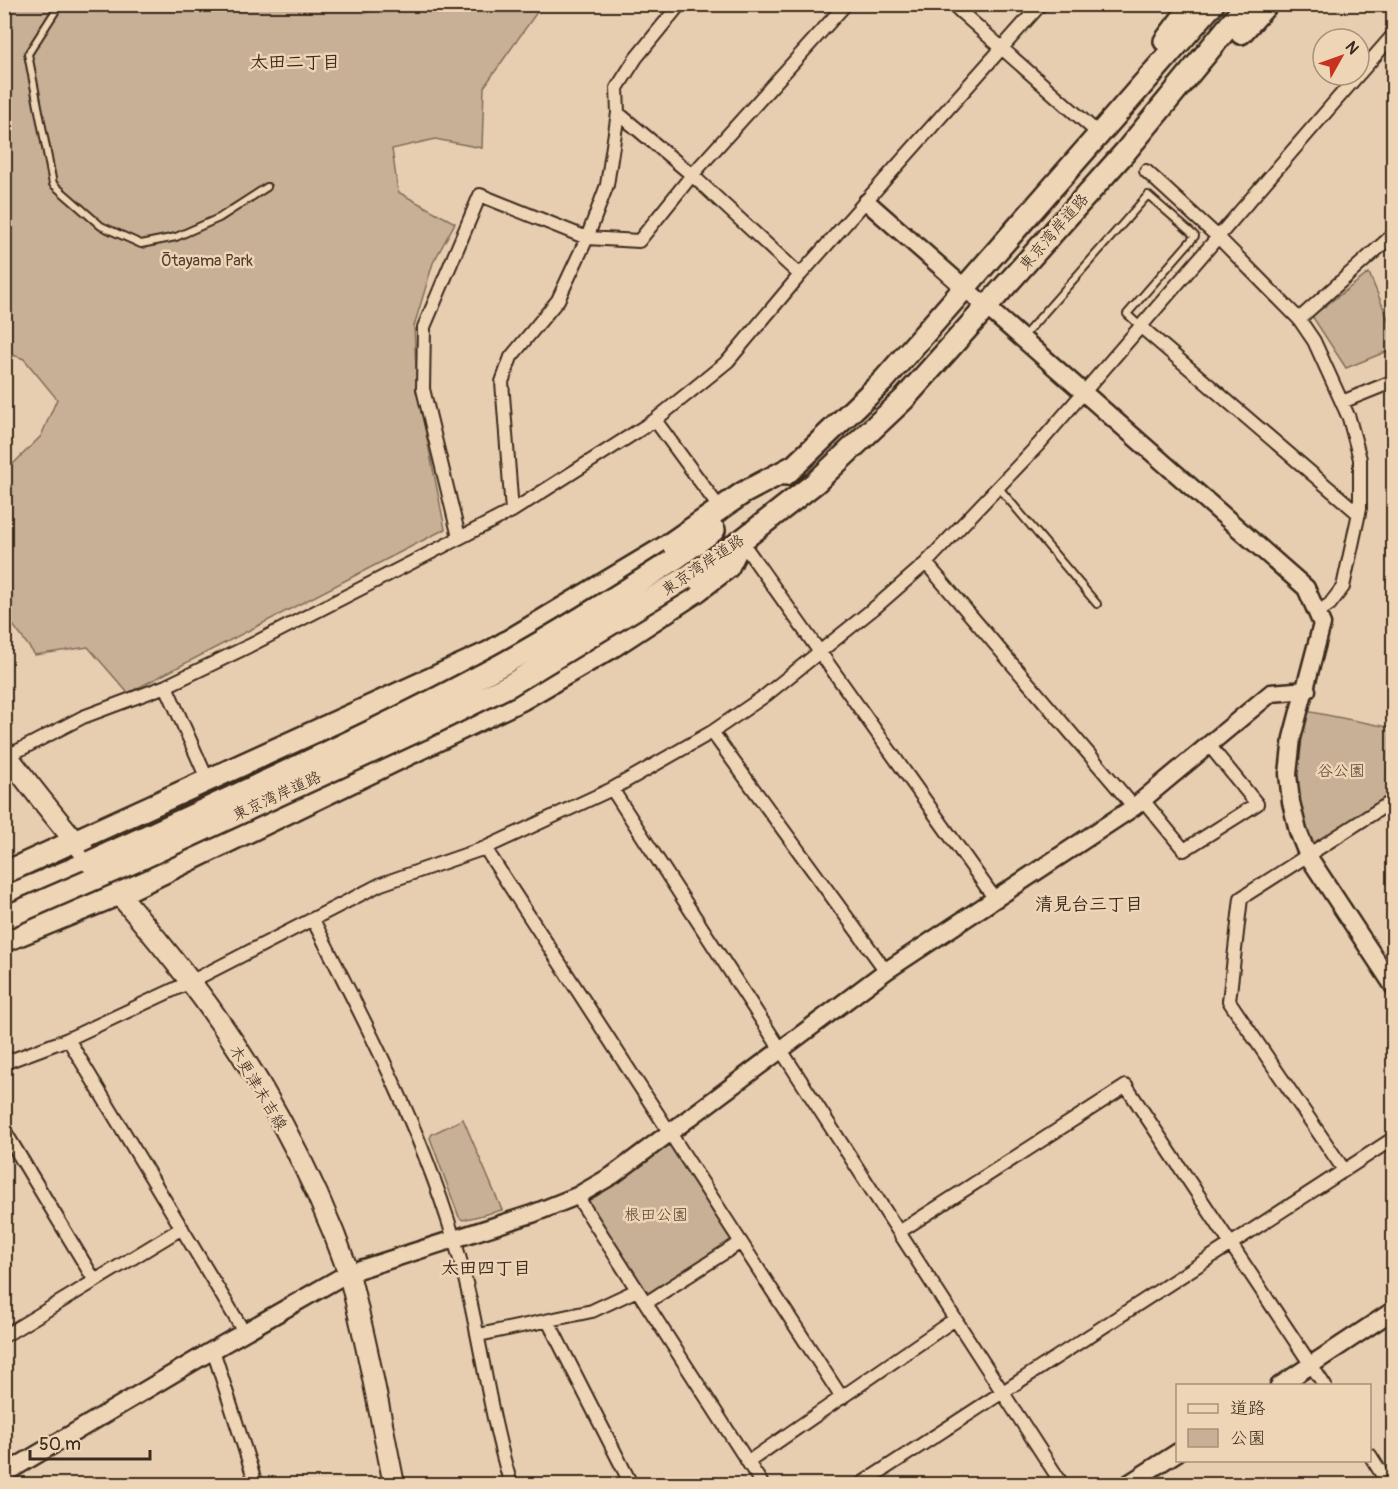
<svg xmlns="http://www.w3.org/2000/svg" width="1398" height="1489" font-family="Pangolin,'Klee One',sans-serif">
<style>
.green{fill:#c7b095;stroke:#816d5a;stroke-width:1.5}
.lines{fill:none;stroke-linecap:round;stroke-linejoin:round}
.service-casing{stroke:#3b2a1e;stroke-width:10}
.minor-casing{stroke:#3b2a1e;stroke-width:16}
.tertiary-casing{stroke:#3b2a1e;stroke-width:21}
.primary-casing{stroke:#3b2a1e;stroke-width:24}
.trunk-casing{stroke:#3b2a1e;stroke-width:26}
.service{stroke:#eed5b6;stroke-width:6}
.minor{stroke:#eed5b6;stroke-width:12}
.tertiary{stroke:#eed5b6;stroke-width:16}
.primary{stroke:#eed5b6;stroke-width:20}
.trunk{stroke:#eed5b6;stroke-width:21}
.trunk-bridge-casing{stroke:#3b2a1e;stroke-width:26;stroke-linecap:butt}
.trunk-bridge{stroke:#eed5b6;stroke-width:21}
.labels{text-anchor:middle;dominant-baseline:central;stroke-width:5;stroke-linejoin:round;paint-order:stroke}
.street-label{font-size:16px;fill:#3b2a1e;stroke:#eed5b6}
.park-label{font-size:16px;fill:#503e30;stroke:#eed5b6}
.neighbourhood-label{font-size:18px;font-weight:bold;fill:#3b2a1e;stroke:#eed5b6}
</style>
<rect width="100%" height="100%" fill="#e7ceb0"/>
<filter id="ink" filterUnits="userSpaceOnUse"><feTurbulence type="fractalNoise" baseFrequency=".0167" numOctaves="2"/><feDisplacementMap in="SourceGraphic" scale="12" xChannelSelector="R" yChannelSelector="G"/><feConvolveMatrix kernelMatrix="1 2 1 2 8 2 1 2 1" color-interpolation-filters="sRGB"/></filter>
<g filter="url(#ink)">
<path class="green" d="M360 4 365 13 397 5H542L484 87 482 148 435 139 392 149 398 192 455 223 433 263 414 326 417 389 445 529 128 693 88 647 35 655 5 614V472L41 436 57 399 24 359 5 352 4 5Z
M1369 273 1393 331V349L1346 368 1312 316Z
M1301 710 1393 728V800L1308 856 1291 802Z
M463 1119 502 1210 463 1220 459 1217 430 1138 432 1134Z
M669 1137 734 1240 647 1298 582 1198Z"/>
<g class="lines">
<g class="service-casing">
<path id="service" d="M60 4 28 54 53 184 101 226 141 244 176 237 219 218 267 187
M1022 338 1148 195 1195 236 1127 314 1140 326
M999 488 1097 604"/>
</g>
<g class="minor-casing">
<path id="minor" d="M952 4 1100 135
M1359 74 1394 34
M618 113 692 175 800 275
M1146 171 1218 237 1299 319 1314 341 1349 418 1360 459V508L1343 587 1330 604 1317 613
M1299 319 1394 234
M1140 326 1359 514
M1342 402 1394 381
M655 420 721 510
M512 511 502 382 511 357 558 300 587 238 607 185 618 113 617 88 636 58 680 4
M459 537 423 389 424 327 480 195 587 238 639 241 692 175 846 4
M741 541 995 899
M926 563 1134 807
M166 686 208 781
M712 732 886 971
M4 758 83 717 166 686 249 646 512 511 655 420 728 361 800 275 1041 4
M612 789 1062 1484
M1143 800 1184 850 1257 804 1209 745
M485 848 842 1398
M313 920C366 1023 419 1125 453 1236 479 1317 486 1404 511 1484
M68 1039 244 1332
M4 1063 68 1039 190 982 381 884 485 848 612 789 712 732 766 695 878 605 926 563 1039 444 1358 75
M4 1130 95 1281
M1344 1170 1229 1001 1241 898 1394 800
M577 1196 762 1484
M899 1232 1126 1086 1325 1386
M646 1303 741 1242
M548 1321 631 1484
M479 1335 592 1311 637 1290
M4 1336 182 1228
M213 1350 256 1484
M1370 1455 1388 1484
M748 1462 955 1319
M861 1484 1394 1138"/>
</g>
<g class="tertiary-casing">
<path id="tertiary" d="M867 202 1306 588 1322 624 1292 738 1288 774 1291 802 1298 831 1308 856 1394 987
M1279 1386 1394 1310
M4 1474 213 1350 348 1273 532 1214 577 1196 613 1175 886 971 1134 807 1271 693 1307 690
M1128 1484 1178 1452"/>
</g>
<g class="primary-casing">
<path id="primary" d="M4 751C62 831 130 903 190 981 256 1067 312 1169 348 1271 353 1288 357 1307 361 1324 374 1378 383 1431 394 1484"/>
</g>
<g class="trunk-casing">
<path id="trunk" d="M1241 33 1267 4
M1165 41 1193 4
M786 474 884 380 1213 4
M672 561 714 530
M686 578 741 541 815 483 904 399 1126 151 1247 4
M4 873 490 652 664 548 743 493 796 465
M4 898 90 862
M4 941 119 894 522 699 610 648 697 591 728 567 741 541"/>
</g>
<use href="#service" class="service"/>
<use href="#minor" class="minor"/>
<use href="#tertiary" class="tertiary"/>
<use href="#primary" class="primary"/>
<use href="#trunk" class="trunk"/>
<g class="trunk-bridge-casing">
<path id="trunk-bridge" d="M90 862C228 799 367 737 501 665 559 633 616 597 672 561
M4 918 140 859 421 729 510 685 686 578"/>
</g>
<use href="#trunk-bridge" class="trunk-bridge"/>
</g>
</g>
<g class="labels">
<g class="street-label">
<text transform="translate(1054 232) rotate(-49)">東京湾岸道路</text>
<text transform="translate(703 565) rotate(-34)">東京湾岸道路</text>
<text transform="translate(277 796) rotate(-25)">東京湾岸道路</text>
<text transform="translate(258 1088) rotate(59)">木更津末吉線</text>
</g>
<g class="park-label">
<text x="207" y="261">Ōtayama Park</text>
<text x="1341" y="771">谷公園</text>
<text x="656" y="1215">根田公園</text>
</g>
<g class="neighbourhood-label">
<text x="295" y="62">太田二丁目</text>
<text x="1089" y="904">清見台三丁目</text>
<text x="486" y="1268">太田四丁目</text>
</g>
</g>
<rect width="1398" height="1489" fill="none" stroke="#eed5b6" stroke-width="24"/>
<rect x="12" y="12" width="1374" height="1465" fill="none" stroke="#3b2a1e" stroke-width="2" filter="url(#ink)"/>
<rect x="1176" y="1384" width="195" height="78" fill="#eed5b6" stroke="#a69179" stroke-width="1.5"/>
<rect x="1188" y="1404" width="30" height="9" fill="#eed5b6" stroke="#a69179" stroke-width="1.5"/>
<text x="1230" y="1414" font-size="18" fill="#3b2a1e">道路</text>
<rect x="1188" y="1429" width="30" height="18" fill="#c7b095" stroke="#a69179" stroke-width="1.5"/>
<text x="1230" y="1444" font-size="18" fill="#3b2a1e">公園</text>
<g transform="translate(1341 57) rotate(50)"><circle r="28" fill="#eed5b6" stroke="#a69179" stroke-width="1.5"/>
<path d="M0-4.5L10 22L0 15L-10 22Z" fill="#c8321e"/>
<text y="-9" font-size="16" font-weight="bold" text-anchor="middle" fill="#3b2a1e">N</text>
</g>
<path d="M30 1450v9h120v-9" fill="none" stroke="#3b2a1e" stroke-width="3"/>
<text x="39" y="1450" font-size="18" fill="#3b2a1e" stroke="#eed5b6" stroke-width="4.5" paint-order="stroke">50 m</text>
</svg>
